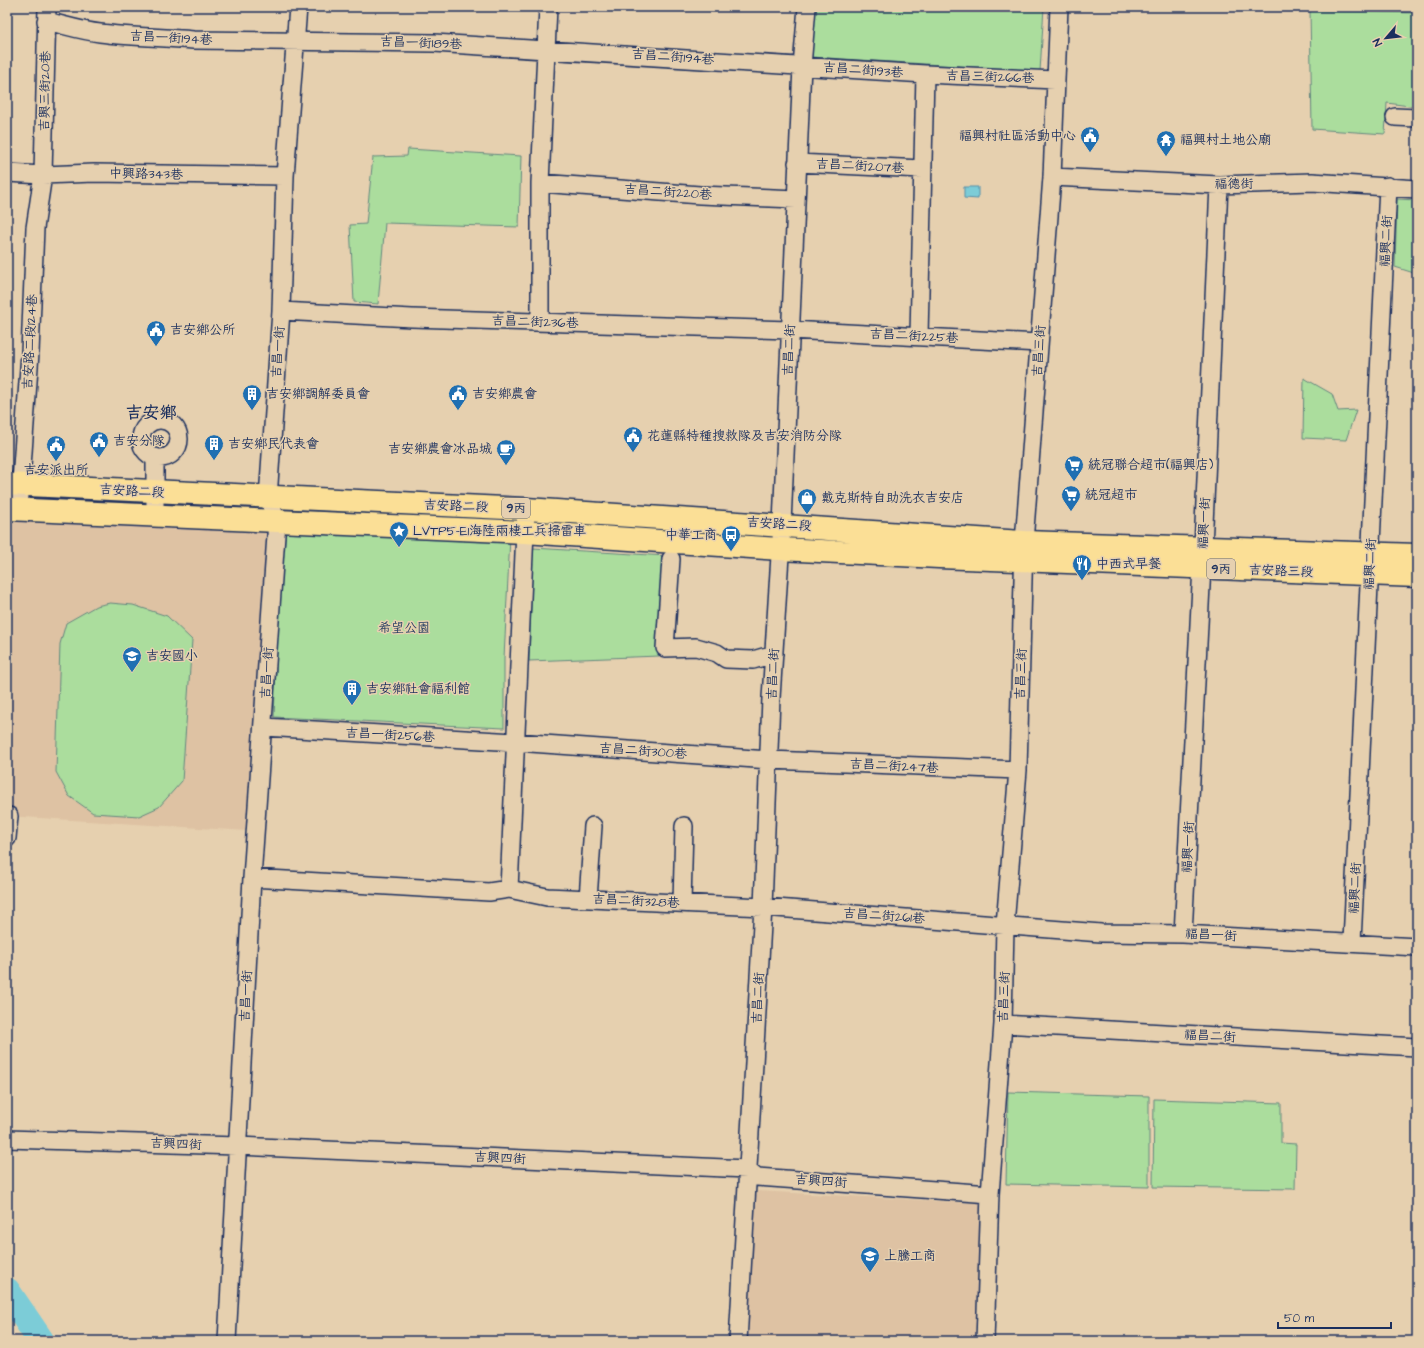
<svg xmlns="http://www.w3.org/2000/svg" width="1424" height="1348" font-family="'Architects Daughter','LXGW WenKai TC',sans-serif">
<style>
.built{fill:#dec2a3}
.green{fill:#abdd9d;stroke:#63867e}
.water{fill:#7cccd7;stroke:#558da7}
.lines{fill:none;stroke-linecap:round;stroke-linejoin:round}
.river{stroke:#7cccd7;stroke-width:27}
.minor-casing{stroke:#1b2f5e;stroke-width:20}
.primary-casing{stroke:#1b2f5e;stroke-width:25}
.minor{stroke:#e6d0af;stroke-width:17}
.primary{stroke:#fbdf96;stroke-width:22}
.labels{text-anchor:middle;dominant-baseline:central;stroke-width:3;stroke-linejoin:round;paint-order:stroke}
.shield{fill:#e6d0af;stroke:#585f76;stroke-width:1}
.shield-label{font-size:12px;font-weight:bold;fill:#1b2f5e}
.street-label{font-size:13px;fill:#1b2f5e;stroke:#e6d0af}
.poi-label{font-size:13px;fill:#1b2f5e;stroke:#e6d0af;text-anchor:start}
.park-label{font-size:13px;fill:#294064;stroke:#e6d0af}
.district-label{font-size:17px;font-weight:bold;fill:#1b2f5e;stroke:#e6d0af}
</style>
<rect width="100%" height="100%" fill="#e6d0af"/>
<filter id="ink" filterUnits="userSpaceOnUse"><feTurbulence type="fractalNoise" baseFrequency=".025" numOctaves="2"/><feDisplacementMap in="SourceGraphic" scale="8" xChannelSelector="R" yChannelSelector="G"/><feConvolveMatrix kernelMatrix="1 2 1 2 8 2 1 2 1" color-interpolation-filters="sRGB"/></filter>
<g filter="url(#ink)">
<path class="built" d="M7 520 266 531 248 831 7 816Z
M756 1191 993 1204 987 1341H746Z"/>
<path class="green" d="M813 7H1044L1040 71 811 57Z
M1310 10 1417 13V107L1387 103 1385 134 1312 129Z
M408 149 521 156 519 227 385 223 378 304 354 302 350 225 366 224 373 157 407 156Z
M1397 199 1417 200V274L1395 267Z
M1304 378 1332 394 1338 411 1356 410 1346 440 1303 438Z
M282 525 510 537 504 658V728L274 717Z
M533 548 667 556 659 656 529 661Z
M110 603 133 605 167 616 192 640 182 781 159 807 139 816 93 813 69 796 56 772 60 644 66 623 96 606Z
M1008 1092 1149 1096V1187L1006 1184Z
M1154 1099 1281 1103V1143L1296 1144 1295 1189 1153 1187Z"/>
<path class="water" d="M964 187H978V199L964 198Z"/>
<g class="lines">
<path class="river" d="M7 1291 41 1341"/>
<g class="minor-casing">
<path id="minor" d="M46 21C64 25 82 31 100 33 131 37 162 37 193 40L434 43 925 74 1055 80
M1395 117 1417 118
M797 163 922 169
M7 173 43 175 94 173 285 176
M1052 177 1219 185 1312 182 1417 189
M540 183 700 195 796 199
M281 311 412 318 790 330 1039 343
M540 322V183L548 7
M919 336 925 74
M141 439a19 19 0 1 1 38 0a19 19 0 1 1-38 0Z
M155 457V514
M19 509 30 353 35 228 43 175 47 7
M671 559 665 648 696 647 717 653 726 659 753 660 774 654
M264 727 516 742 770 760 1018 770
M7 838 9 816
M252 878 489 892 509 889 526 509
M509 889 547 897 763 907 1101 933 1183 934 1417 947
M588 899 593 826
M682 903 684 826
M1183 934 1203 547 1219 185
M1352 942 1388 186
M1003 1024 1417 1047
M7 1139 237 1146 747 1169 757 1177 990 1194
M227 1341 252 878 277 521 268 498 281 311 285 176 298 7
M738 1341 763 907 771 698 782 524 802 66 807 7
M985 1341 990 1194 1003 1024 1005 925 1018 770 1024 542 1052 177 1059 7"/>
</g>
<g class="primary-casing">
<path id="primary" d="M7 484 526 509 1024 542 1417 555
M7 509 524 532 780 549 939 557 1417 576"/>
</g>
<use href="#minor" class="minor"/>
<use href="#primary" class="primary"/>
</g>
</g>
<defs>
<g id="civic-pin" transform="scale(1)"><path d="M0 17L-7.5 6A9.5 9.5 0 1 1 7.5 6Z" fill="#1f6fb2" stroke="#e6d0af"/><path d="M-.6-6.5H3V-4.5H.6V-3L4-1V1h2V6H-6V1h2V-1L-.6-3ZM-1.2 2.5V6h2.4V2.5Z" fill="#fff"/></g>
<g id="temple-pin" transform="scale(1)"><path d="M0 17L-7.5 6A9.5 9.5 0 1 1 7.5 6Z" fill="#1f6fb2" stroke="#e6d0af"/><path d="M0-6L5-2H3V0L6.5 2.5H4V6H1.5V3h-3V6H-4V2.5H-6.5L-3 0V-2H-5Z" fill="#fff"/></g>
<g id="building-pin" transform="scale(1)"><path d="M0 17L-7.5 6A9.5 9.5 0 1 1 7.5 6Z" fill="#1f6fb2" stroke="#e6d0af"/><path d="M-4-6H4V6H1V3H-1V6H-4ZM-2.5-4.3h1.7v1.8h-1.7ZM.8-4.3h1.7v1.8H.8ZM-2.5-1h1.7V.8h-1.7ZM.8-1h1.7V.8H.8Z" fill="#fff"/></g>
<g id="cafe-pin" transform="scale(1)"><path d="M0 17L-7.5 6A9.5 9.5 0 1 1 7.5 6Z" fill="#1f6fb2" stroke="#e6d0af"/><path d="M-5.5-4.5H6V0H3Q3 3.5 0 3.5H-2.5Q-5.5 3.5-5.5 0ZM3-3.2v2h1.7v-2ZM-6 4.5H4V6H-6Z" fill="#fff"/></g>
<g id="supermarket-pin" transform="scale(1)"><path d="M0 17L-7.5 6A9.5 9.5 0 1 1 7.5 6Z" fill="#1f6fb2" stroke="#e6d0af"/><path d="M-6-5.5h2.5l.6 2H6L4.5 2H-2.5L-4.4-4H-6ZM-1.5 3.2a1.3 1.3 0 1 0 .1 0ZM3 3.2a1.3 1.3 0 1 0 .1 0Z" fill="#fff"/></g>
<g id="shop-pin" transform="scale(1)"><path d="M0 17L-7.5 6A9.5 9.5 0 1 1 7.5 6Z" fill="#1f6fb2" stroke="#e6d0af"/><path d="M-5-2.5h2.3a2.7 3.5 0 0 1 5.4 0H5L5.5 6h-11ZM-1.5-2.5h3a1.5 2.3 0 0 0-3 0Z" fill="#fff"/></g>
<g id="sight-pin" transform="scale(1)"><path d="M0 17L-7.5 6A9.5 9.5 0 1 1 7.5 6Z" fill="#1f6fb2" stroke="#e6d0af"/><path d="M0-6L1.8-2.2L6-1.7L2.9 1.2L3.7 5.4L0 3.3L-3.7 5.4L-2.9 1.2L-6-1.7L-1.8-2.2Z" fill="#fff"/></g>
<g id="bus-pin" transform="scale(1)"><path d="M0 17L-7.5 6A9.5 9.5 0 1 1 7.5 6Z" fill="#1f6fb2" stroke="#e6d0af"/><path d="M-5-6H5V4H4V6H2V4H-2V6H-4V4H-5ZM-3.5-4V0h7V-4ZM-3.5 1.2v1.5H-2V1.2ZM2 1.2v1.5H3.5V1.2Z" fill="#fff"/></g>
<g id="restaurant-pin" transform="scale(1)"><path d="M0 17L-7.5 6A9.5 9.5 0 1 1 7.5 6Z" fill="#1f6fb2" stroke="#e6d0af"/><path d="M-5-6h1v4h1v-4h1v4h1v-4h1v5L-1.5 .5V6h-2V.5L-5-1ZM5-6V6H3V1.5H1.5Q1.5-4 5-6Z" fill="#fff"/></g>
<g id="school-pin" transform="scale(1)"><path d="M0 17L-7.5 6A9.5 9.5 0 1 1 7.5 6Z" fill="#1f6fb2" stroke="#e6d0af"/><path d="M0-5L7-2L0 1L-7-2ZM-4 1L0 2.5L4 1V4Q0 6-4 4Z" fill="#fff"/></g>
</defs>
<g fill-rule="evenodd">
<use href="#civic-pin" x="1090" y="136"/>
<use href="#temple-pin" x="1166" y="140"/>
<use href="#civic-pin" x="156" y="330"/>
<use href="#building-pin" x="252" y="394"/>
<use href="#civic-pin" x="458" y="394"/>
<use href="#civic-pin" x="633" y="436"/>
<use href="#civic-pin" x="99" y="441"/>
<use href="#building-pin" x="214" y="444"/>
<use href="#civic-pin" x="56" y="445"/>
<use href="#cafe-pin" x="506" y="449"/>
<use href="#supermarket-pin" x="1074" y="465"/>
<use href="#supermarket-pin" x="1071" y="495"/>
<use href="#shop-pin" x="807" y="498"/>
<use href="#sight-pin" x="399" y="531"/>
<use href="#bus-pin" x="731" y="535"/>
<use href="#restaurant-pin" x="1082" y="564"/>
<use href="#school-pin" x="132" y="656"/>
<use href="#building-pin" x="352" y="689"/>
<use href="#school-pin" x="870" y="1256"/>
</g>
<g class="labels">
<g class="shield">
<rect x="502" y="498" width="28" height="20" rx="3"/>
<rect x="1207" y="559" width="28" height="20" rx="3"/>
</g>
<g class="shield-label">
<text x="516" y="508">9丙</text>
<text x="1221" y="569">9丙</text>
</g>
<g class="street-label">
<text transform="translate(171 38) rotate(3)">吉昌一街194巷</text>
<text transform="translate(421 43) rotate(2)">吉昌一街189巷</text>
<text transform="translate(673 57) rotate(4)">吉昌二街194巷</text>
<text transform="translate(863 70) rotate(4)">吉昌二街193巷</text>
<text transform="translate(990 77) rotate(2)">吉昌三街266巷</text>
<text transform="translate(45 91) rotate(-89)">吉興三街20巷</text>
<text transform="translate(860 166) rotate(3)">吉昌二街207巷</text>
<text transform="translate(146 174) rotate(1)">中興路343巷</text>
<text transform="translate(1234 184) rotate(-1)">福德街</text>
<text transform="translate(668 192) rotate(4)">吉昌二街220巷</text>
<text transform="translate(1386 241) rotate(-87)">福興二街</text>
<text transform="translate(535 322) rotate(2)">吉昌二街236巷</text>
<text transform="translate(914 336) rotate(3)">吉昌二街225巷</text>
<text transform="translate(30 342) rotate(-87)">吉安路二段124巷</text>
<text transform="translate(789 350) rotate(-87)">吉昌二街</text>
<text transform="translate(1039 351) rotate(-86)">吉昌三街</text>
<text transform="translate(278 352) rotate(-86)">吉昌一街</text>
<text transform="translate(132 491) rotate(3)">吉安路二段</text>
<text transform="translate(456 506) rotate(2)">吉安路二段</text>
<text transform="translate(1204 523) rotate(-87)">福興一街</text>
<text transform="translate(779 524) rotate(4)">吉安路二段</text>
<text transform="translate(1370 564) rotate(-87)">福興二街</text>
<text transform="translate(1281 571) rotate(2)">吉安路三段</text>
<text transform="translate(267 673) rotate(-86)">吉昌一街</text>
<text transform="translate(773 674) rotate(-87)">吉昌二街</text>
<text transform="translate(1021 674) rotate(-88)">吉昌三街</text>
<text transform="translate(390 735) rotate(3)">吉昌一街256巷</text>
<text transform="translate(643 751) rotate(4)">吉昌二街300巷</text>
<text transform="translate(894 766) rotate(3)">吉昌二街247巷</text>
<text transform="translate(1188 847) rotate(-87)">福興一街</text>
<text transform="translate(1355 888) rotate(-87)">福興二街</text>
<text transform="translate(636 901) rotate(3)">吉昌二街328巷</text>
<text transform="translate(884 916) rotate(4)">吉昌二街261巷</text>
<text transform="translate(1211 935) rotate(3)">福昌一街</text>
<text transform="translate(246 996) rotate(-87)">吉昌一街</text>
<text transform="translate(1004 997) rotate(-88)">吉昌三街</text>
<text transform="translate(758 998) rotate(-87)">吉昌二街</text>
<text transform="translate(1210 1036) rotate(3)">福昌二街</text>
<text transform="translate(176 1144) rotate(2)">吉興四街</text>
<text transform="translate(500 1158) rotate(3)">吉興四街</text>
<text transform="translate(821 1181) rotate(4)">吉興四街</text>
</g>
<g class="poi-label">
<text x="1076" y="136" text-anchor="end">福興村社區活動中心</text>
<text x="1180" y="140">福興村土地公廟</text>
<text x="170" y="330">吉安鄉公所</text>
<text x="266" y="394">吉安鄉調解委員會</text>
<text x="472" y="394">吉安鄉農會</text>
<text x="647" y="436">花蓮縣特種搜救隊及吉安消防分隊</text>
<text x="113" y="441">吉安分隊</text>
<text x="228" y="444">吉安鄉民代表會</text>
<text x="492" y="449" text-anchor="end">吉安鄉農會冰品城</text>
<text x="1088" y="465">統冠聯合超市(福興店)</text>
<text x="56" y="470" text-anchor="middle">吉安派出所</text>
<text x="1085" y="495">統冠超市</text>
<text x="821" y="498">戴克斯特自助洗衣吉安店</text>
<text x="413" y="531">LVTP5-E1海陸兩棲工兵掃雷車</text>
<text x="717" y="535" text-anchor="end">中華工商</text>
<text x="1096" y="564">中西式早餐</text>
<text x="146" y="656">吉安國小</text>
<text x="366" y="689">吉安鄉社會福利館</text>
<text x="884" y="1256">上騰工商</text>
</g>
<g class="park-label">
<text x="404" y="628">希望公園</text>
</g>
<g class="district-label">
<text x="151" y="413">吉安鄉</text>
</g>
</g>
<rect width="1424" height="1348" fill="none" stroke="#e6d0af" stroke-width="24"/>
<rect x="12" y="12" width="1400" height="1324" fill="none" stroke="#1b2f5e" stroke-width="1.5" filter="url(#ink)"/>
<g transform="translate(1386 38) rotate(242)" stroke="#e6d0af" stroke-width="3" paint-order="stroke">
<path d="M0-3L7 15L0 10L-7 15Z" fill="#1b2f5e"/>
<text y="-6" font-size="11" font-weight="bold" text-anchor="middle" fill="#1b2f5e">N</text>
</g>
<path d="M1278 1322v6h113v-6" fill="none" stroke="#1b2f5e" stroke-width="2"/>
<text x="1284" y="1322" font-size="12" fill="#1b2f5e" stroke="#e6d0af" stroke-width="3" paint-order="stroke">50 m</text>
</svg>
